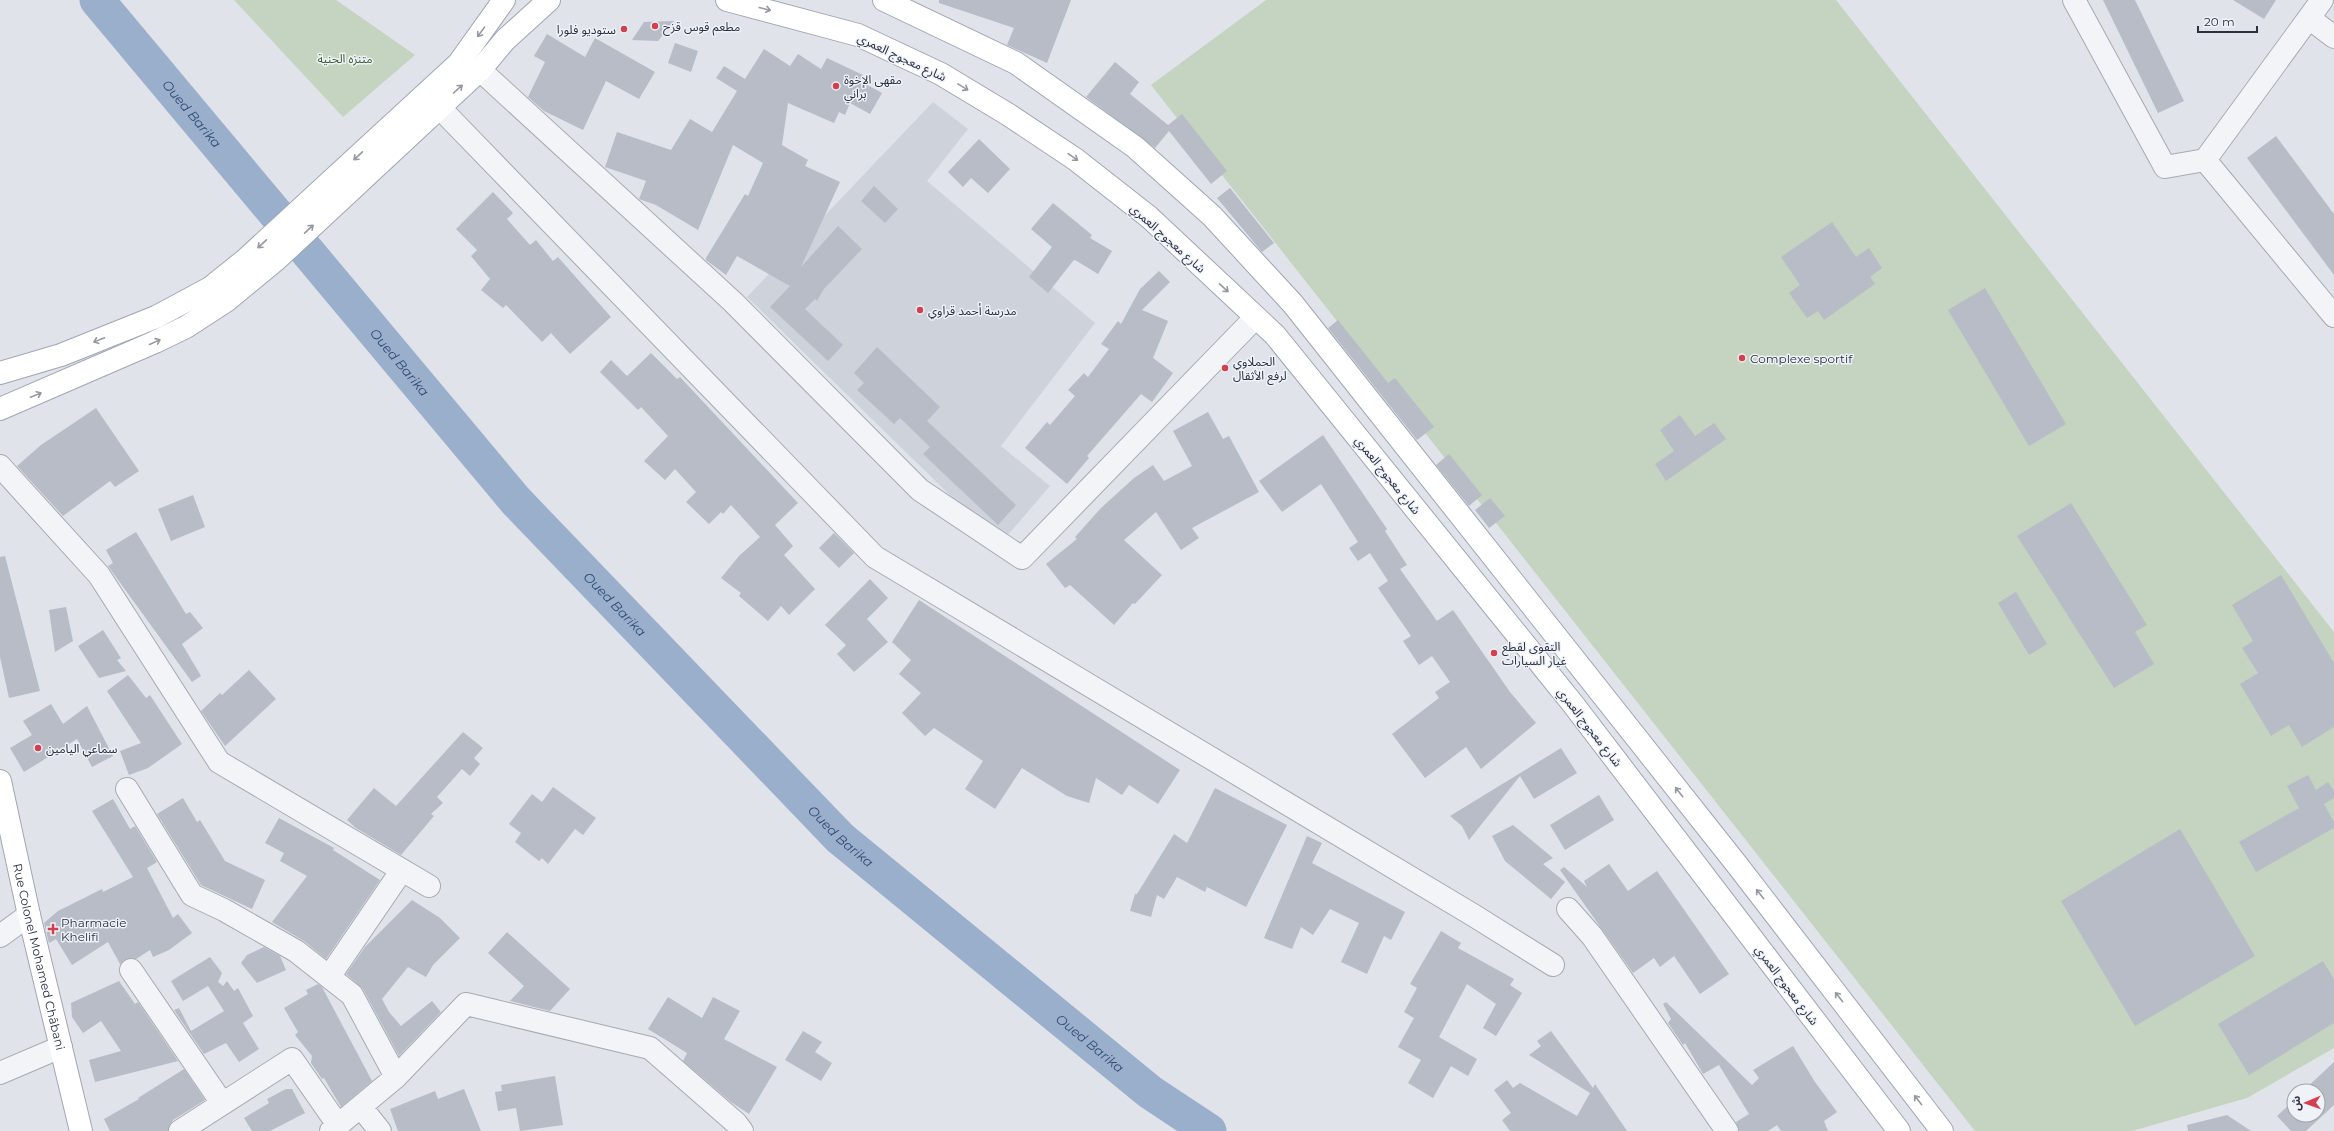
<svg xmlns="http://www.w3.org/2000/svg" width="2334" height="1131" font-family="Montserrat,'Noto Sans Arabic',sans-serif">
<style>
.built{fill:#ced2db}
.green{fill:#c4d4c0}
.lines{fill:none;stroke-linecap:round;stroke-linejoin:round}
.river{stroke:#99afcb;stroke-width:35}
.building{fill:#b7bcc6}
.minor-casing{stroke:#a5aab3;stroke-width:24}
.major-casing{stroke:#9ea6b6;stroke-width:24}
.minor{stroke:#f3f4f7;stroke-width:22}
.major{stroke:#fff;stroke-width:22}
.oneway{stroke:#9498a0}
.poi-dot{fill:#d43f4e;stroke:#eff2f7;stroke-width:1.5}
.labels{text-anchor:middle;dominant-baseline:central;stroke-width:3;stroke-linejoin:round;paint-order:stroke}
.poi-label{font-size:12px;fill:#283041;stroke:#eff2f7;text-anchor:start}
.street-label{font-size:12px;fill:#283041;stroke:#eff2f7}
.park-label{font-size:12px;fill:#3a5e34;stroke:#eff2f7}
.water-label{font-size:13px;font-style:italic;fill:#304c77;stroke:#eff2f7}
</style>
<rect width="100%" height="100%" fill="#e0e3e9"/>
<path class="built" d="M933 102 968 129 927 181 1095 323 1001 446 1050 486 1000 544 747 297Z"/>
<path class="green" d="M234 0H336L415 55 343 117Z
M1266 0H1836L2334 632V1048L2247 1098 2132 1131H1975L1151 85Z"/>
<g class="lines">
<path class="river" id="s1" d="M97 0 516 501 840 838 1150 1092 1209 1131"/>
</g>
<path class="building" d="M939 0H1071L1047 63 1007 45 1014 28 939 3Z
M2103 0H2135L2184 101 2158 113Z
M2233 0H2276L2264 19Z
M674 21 658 41 632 40 644 22Z
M547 34 585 57 595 38 655 72 639 99 606 81 583 130 544 111 528 97 545 62 534 56Z
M675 43 698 51 691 72 668 63Z
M764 49 790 66 798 54 821 69 827 58 863 75 860 81 882 93 870 114 850 103 845 115 839 112 834 123 788 103 782 145 808 160 805 166 840 182 801 267 838 226 862 249 823 290 817 301 815 299 805 309 843 345 828 361 770 307 790 286 737 256 726 275 706 260V258L745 194 748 196 763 163 733 145 698 230 656 205 639 199 646 181 605 167 617 132 671 150 690 119 712 132 737 91 716 78 724 66 745 79Z
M1115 62 1139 82 1130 94 1168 125 1182 114 1227 171 1211 184 1169 131 1155 148 1086 97Z
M2276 136 2334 214V275L2247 158Z
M979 139 1010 169 988 193 971 178 963 187 948 172Z
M874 186 898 209 885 223 861 201Z
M1230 188 1274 243 1262 252 1217 198Z
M493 192 513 213 507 219 530 245 536 240 553 261 558 257 611 317 570 354 551 333 542 342 506 305 503 308 481 290 490 279 471 256 477 250 456 229Z
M1053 203 1092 235 1090 238 1112 251 1098 274 1075 260 1073 261 1048 293 1029 277 1052 247 1031 229Z
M1832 222 1856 257 1869 248 1882 268 1870 277 1875 284 1824 320 1818 311 1807 318 1789 293 1800 285 1781 257Z
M1159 271 1170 282 1142 310 1168 321 1153 358 1173 373 1152 402 1141 394 1087 456 1089 458 1067 484 1025 448 1047 422 1050 425 1075 396 1068 390 1084 373 1088 377 1109 349 1101 344 1118 321 1121 324 1140 289Z
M1985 288 2066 424 2029 446 1948 310Z
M1338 320 1388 383 1395 378 1434 427 1417 440 1328 328Z
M877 347 940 407 927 421 1016 505 998 525 923 454 930 447 900 418 894 424 857 390 864 383 854 373Z
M651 353 677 379 680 377 798 503 775 525 793 546 784 555 815 589 789 615 781 606 768 621 739 596 741 593 721 578 739 556 760 537 731 505 723 514 721 512 709 524 686 502 696 492 675 469 665 480 644 461 668 436 641 407 638 410 600 372 611 360 627 376Z
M96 408 139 471 115 487 110 481 63 516 17 466 41 445Z
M1208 412 1223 439 1229 436 1259 492 1192 528 1199 538 1181 550 1156 512 1124 540 1162 575 1135 604 1133 603 1114 625 1070 585 1065 588 1046 564 1077 539 1075 537 1101 508 1134 478 1153 465 1164 481 1192 466 1173 431Z
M1680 415 1695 436 1714 423 1726 439 1666 481 1655 464 1674 451 1660 430Z
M1323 435 1387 529 1385 531 1407 565 1400 569 1437 621 1453 610 1510 692 1536 723 1481 769 1466 747 1425 778 1392 734 1439 698 1435 692 1450 682 1432 656 1419 665 1403 641 1411 636 1378 588 1388 581 1370 553 1358 561 1349 548 1358 542 1321 484 1282 512 1259 481Z
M1449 454 1482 495 1469 506 1436 465Z
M193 495 205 527 171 541 158 509Z
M1490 498 1505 516 1489 528 1475 510Z
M2071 503 2147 625 2135 632 2154 664 2114 688 2017 536Z
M136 532 186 614 190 612 203 628 182 644 201 676 192 682 108 566 113 563 106 550Z
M834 533 854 553 839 568 819 548Z
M5 556 40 691 9 698 0 657V557Z
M2281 575 2334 663V727L2302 747 2289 725 2271 736 2240 684 2258 673 2242 648 2253 641 2232 605Z
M870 579 888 598 867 619 888 642 854 672 837 654 846 645 825 625Z
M2016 592 2047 644 2029 655 1998 603Z
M919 600 1180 770 1158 804 1129 785 1122 795 1096 778 1089 803 1067 796 1022 768 995 809 965 789 983 761 934 728 925 736 902 713 921 693 899 674 911 660 892 642Z
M66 607 73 641 55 652 49 610Z
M103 630 121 658 117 660 126 671 99 678 78 646Z
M249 670 276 699 225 746 201 711 220 693 222 695Z
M128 675 146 698 150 695 182 744 148 768 129 775 120 751 141 743 107 691Z
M51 704 63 724 87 706 113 756 92 767 77 739 24 772 10 748 32 735 23 721Z
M463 732 483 748 474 758 480 764 470 776 462 769 437 797 443 803 431 814 434 816 401 855 356 828 347 820 374 788 396 806Z
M1561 748 1577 773 1534 799 1520 776 1469 840 1462 826 1450 816Z
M2308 775 2316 790 2328 782 2334 791V798L2324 804 2334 822V828L2256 872 2239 842 2299 808 2287 786Z
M553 787 596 818 583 835 575 829 548 864 542 858 539 861 515 842 521 833 509 824 532 794 542 802Z
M1215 788 1287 825 1246 907 1207 887 1205 892 1177 877 1164 899 1157 895 1151 917 1130 911 1135 894H1137L1174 834 1187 843Z
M1599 795 1614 820 1565 850 1550 825Z
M183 798 197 822 200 820 225 861 265 880 252 909 201 885 157 814Z
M113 799 130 829 135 826 157 862 147 868 173 918 178 914 192 933 169 950 153 957 150 950 136 959 124 960 120 964 108 942 72 965 56 939 49 943 44 923 58 911 102 889 103 892 133 877 92 811Z
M279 818 334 848 333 850 380 880 326 959 304 941 272 922 307 876 280 861 284 853 265 843Z
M1513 825 1553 858 1543 864 1565 882 1551 899 1505 861 1492 836Z
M2180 829 2255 956 2135 1026 2061 901Z
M1307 836 1322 843 1312 863 1405 912 1391 940 1384 936 1367 974 1341 962 1359 923 1330 909 1313 935 1301 927 1292 949 1264 938Z
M1609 864 1628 891 1657 871 1729 974 1700 994 1674 956 1660 967 1654 958 1633 973 1560 870 1564 867 1587 887 1584 881Z
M412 900 440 918 460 938 433 965 426 977 408 967 382 999 389 1012 401 1026 432 1001 441 1012 399 1056 363 989 346 974 365 947Z
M1441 931 1461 943 1458 948 1514 979 1510 985 1522 993 1496 1036 1483 1028 1496 1004 1467 984 1439 1037 1477 1059 1468 1076 1451 1066 1433 1098 1408 1083 1421 1060 1398 1047 1414 1018 1404 1012 1417 988 1410 984Z
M507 932 570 989 550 1011 510 1001 524 986 488 953Z
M264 947 280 956 286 970 257 983 241 963 247 955Z
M210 957 222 973 218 982 223 986 227 981 234 991 238 988 253 1016 243 1023 259 1049 239 1062 226 1043 204 1054 174 1010 179 1008 191 1031 224 1011 208 986 183 1001 171 981Z
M2323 961 2334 979V1023L2249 1075 2218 1024Z
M119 981 135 1004 138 1002 178 1061 95 1082 89 1060 121 1051 101 1021 83 1033 72 1017 71 1003Z
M318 984 322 987 372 1081 341 1107 324 1078 322 1079 311 1063 312 1056 295 1035 298 1032 284 1008 308 994 306 990Z
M668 997 702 1018 713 997 740 1011 724 1039 777 1067 749 1114 731 1102 683 1061 687 1053 648 1029Z
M1666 1002 1752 1085 1759 1078 1753 1070 1793 1046 1815 1082 1837 1112 1824 1121 1828 1131H1781L1777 1125 1768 1131H1739L1736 1122 1749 1114 1719 1065 1703 1074 1685 1043 1683 1045 1668 1023 1671 1019 1663 1004Z
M803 1031 822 1042 815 1052 832 1063 821 1081 785 1060Z
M1551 1031 1593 1088 1595 1084 1627 1131H1510L1502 1120 1511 1113 1494 1090 1507 1080 1513 1088 1520 1083 1577 1116 1590 1093 1529 1055 1541 1046 1537 1041Z
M2334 1062V1105L2306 1131H2291L2277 1116 2294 1100V1115H2318V1091H2303Z
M184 1069 205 1100 173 1120 168 1131H110L104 1119 139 1099 138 1098Z
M555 1076 563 1125 520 1131 516 1108 498 1111 495 1092 502 1091 501 1085Z
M286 1089H292L305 1113 270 1131H252L244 1118 269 1103 267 1099Z
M464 1089 481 1131H398L390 1109 435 1091 438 1099Z
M2227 1115 2251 1131H2188L2187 1125Z"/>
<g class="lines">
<g class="minor-casing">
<path id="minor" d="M2074 0 2165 167 2205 160
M2322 0 2205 160 2334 316
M2309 18 2334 37
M480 70 733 302 920 490 1022 558 1255 318
M439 107 875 557 1473 915 1553 965
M0 466 99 575 219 762 429 886
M127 789 192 895 224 910 296 951 352 995 396 1077
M1568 909 1592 936 1727 1131
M0 936 29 915
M131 970 222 1103
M329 977 402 870
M0 1073 61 1047
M361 1107 380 1131
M180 1131 292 1059 338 1125
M331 1131 396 1077 466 1004 650 1048 736 1123 742 1131"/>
</g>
<g class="major-casing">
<g id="major">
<path d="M727 0 858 35 941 74 1009 115 1075 159 1149 217 1275 335 1573 704 1899 1131"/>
<path d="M884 0 1016 63 1135 147 1212 216 1293 304 1738 866 1942 1131"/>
<path d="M0 373 61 355 156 317 210 288 245 260 459 63 504 0"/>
<path d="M0 409 155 342 186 327 226 301 277 259 480 70 505 40 549 0"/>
<path id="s2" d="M0 781 29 915 81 1131"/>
</g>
</g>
<use href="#minor" class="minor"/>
<use href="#major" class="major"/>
</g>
<defs><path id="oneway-shaft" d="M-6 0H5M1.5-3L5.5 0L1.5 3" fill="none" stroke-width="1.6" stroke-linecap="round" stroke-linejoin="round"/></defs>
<g class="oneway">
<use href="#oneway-shaft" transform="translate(765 9) rotate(14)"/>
<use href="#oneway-shaft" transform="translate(481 32) rotate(126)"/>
<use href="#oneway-shaft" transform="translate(963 87) rotate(31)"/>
<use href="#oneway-shaft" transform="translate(458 89) rotate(-42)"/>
<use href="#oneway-shaft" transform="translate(358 156) rotate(137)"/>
<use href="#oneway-shaft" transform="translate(1073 157) rotate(35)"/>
<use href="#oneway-shaft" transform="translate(309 229) rotate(-43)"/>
<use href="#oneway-shaft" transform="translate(262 244) rotate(137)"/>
<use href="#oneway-shaft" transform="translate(1224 288) rotate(43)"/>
<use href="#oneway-shaft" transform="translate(99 340) rotate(158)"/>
<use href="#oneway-shaft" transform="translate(155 342) rotate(-25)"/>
<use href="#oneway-shaft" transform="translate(36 395) rotate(-22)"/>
<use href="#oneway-shaft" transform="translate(1679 792) rotate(-128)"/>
<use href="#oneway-shaft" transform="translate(1760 894) rotate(-128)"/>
<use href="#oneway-shaft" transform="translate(1839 997) rotate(-128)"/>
<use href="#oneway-shaft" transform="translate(1918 1100) rotate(-128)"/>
</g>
<g class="poi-dot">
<circle cx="655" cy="26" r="4"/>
<circle cx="624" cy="29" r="4"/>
<circle cx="836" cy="86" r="4"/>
<circle cx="920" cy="310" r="4"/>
<circle cx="1742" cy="358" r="4"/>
<circle cx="1225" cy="368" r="4"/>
<circle cx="1494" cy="653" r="4"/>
<circle cx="38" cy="748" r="4"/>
<path d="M51 923h4v4h4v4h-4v4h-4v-4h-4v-4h4z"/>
</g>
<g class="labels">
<g class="poi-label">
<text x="663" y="26">مطعم قوس قزح</text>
<text x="616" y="29" text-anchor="end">ستوديو فلورا</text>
<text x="844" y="79">مقهى الإخوة<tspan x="844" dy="14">براني</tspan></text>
<text x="928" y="310">مدرسة أحمد قراوي</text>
<text x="1750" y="358">Complexe sportif</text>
<text x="1233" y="361">الحملاوي<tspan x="1233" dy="14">لرفع الأثقال</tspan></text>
<text x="1502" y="646">التقوى لقطع<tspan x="1502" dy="14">غيار السيارات</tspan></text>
<text x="46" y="748">سماعي اليامين</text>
<text x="61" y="922">Pharmacie<tspan x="61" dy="14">Khelifi</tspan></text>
</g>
<g class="street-label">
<text transform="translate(902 57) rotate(25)">شارع معجوج العمري</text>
<text transform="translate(1168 238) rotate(42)">شارع معجوج العمري</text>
<text transform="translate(1388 475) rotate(51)">شارع معجوج العمري</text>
<text transform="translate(1590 727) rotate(52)">شارع معجوج العمري</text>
<text stroke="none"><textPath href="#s2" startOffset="180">Rue Colonel Mohamed Châbani</textPath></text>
<text transform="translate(1787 985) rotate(53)">شارع معجوج العمري</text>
</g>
<g class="park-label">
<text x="345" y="58">متنزه الحنية</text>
</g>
<g class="water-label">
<text stroke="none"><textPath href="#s1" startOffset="148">Oued Barika</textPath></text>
<text stroke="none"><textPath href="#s1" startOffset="472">Oued Barika</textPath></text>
<text stroke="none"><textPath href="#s1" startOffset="796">Oued Barika</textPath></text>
<text stroke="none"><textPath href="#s1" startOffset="1120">Oued Barika</textPath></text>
<text stroke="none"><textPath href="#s1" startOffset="1444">Oued Barika</textPath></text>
</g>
</g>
<g transform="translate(2306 1103) rotate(268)"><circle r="19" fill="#eff2f7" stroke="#9fa4ae"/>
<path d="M0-3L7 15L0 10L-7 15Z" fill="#d43f4e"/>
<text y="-6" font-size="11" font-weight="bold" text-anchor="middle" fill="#283041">ش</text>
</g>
<path d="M2198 26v6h59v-6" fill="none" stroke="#283041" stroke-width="2"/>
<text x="2204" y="26" font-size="12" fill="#283041" stroke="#eff2f7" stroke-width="3" paint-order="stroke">20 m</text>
</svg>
